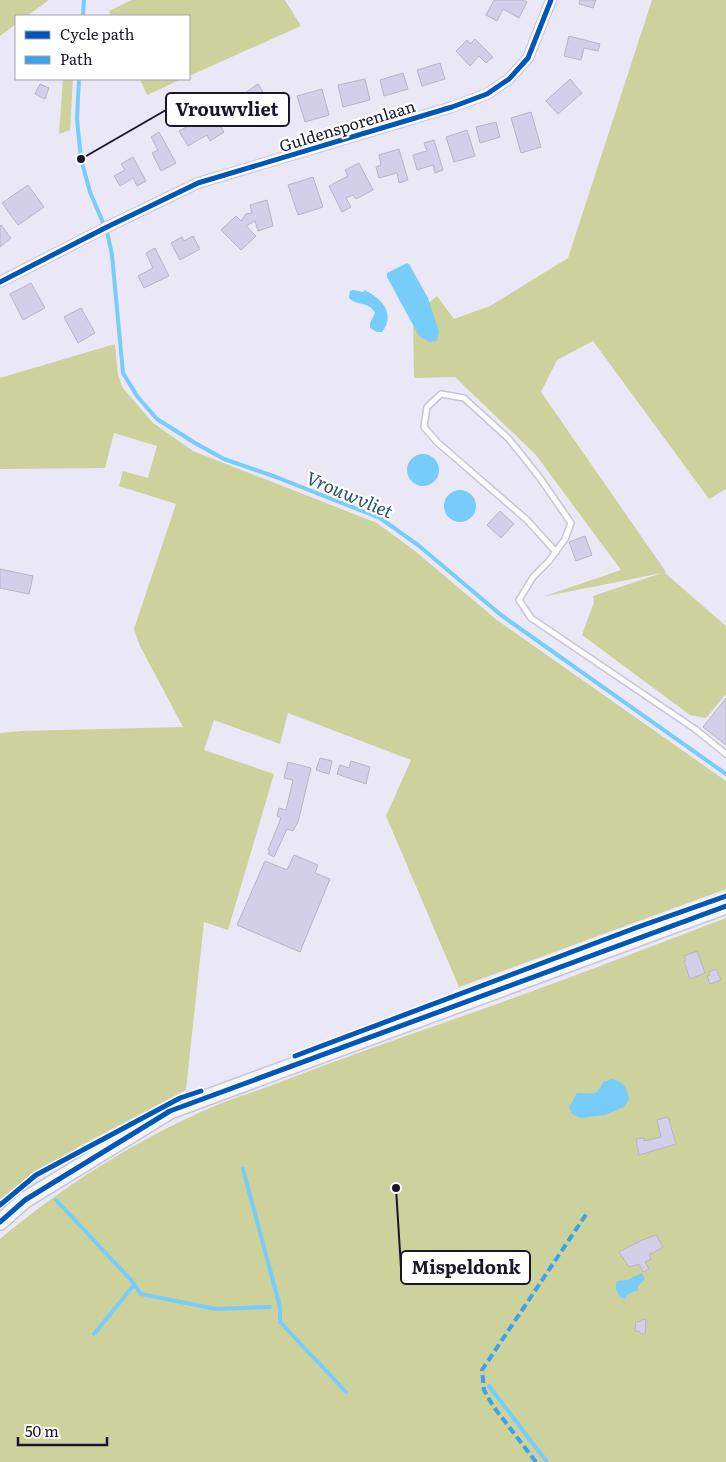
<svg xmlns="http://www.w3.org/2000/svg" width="726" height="1462" font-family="Literata,serif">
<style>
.green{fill:#cdd19c}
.water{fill:#77ccf9}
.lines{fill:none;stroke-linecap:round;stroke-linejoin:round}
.stream{stroke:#77ccf9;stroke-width:4}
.building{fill:#d4cfe8;stroke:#b7b4c6}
.lane-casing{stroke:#c7c4d7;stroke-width:8}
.street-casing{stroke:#c7c4d7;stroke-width:12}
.secondary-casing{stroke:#c7c4d7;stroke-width:18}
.lane{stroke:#fcfcfe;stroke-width:5}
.street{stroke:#fcfcfe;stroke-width:10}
.secondary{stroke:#f7f4f5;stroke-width:15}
.quiet{stroke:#3da2eb;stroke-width:4;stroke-dasharray:8 4;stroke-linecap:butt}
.cycleway-casing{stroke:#fff;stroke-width:8}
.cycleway{stroke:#0057b8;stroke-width:5}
.labels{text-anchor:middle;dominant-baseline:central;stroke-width:4.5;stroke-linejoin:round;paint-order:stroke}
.street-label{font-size:16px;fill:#1b152d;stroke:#fff}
.water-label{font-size:18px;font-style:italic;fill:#24546c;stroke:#fff}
.leader{fill:none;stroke:#1b152d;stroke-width:2}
.callout-dot{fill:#1b152d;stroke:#fff;stroke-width:2}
.callout{fill:#fff;stroke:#1b152d;stroke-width:2}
.callout-label{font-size:18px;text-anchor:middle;font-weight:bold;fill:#1b152d}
</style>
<rect width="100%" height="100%" fill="#eae8f7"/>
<path class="green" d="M0 0H49L27 16H16V24L0 36Z
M132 0H285L301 26 189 76V16H111L109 11Z
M652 0H726V489L709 499 593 341 557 360 541 392 666 572 665 573 726 626V694L706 718 690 715 582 635 594 602 593 596 662 573 542 597 621 570 536 455 455 377 414 378 413 316 437 296 454 319 490 306 568 258Z
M63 79H73L70 130 59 134Z
M140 79H182L147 95Z
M115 344 118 376 123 388 153 423 193 451 377 523 415 551 497 620 726 781V889L459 987 386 816 411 760 288 713 280 744 214 720 204 750 274 774 228 930 204 922 186 1090 78 1147 0 1210V733L22 731 183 727 140 646 134 629 176 504 119 486 123 471 148 478 157 446 114 433 105 468 0 469V378Z
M726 918V1462H0V1239C62 1187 130 1144 203 1111 227 1100 253 1092 278 1083 332 1062 386 1043 440 1024 536 991 631 954 726 918Z"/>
<path class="water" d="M407 263 409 264 428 298 439 332 437 341 429 342 419 336 387 277V273Z
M353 290 364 292V290C382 298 396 314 382 332H377L370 328V323L375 313C368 300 358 307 349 298L350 291Z
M407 470a16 16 0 1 1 32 0a16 16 0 1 1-32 0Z
M444 506a16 16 0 1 1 32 0a16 16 0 1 1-32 0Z
M612 1079C624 1082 627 1087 629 1099L624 1107 605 1115 581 1118 572 1114 569 1107 577 1093C591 1092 596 1099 603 1082Z
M642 1273 645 1279 638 1286V1290L628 1294 625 1299 620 1297 616 1290V1283L618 1281 627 1280Z"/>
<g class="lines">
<path class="stream" d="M83 16 84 0
M79 79 77 119 81 159 90 192 104 225
M107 232 112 255 123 373 137 396 157 419 195 443 224 459 276 477 380 518 418 545 501 615 726 774
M243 1169 280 1307V1322L346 1392
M56 1200 131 1280 141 1294 216 1309 270 1307
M94 1334 134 1285
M489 1386 547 1462"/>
</g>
<path class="building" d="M494 0H523L527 2 519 18 503 9 497 21 486 15Z
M580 0H596L593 8 579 4Z
M569 36 600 44 598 51 584 48 581 60 564 56Z
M475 39 493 57 486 63 479 56 470 66 456 51 467 40 470 44Z
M440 63 445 79 422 86 417 70Z
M403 73 408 89 384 96 380 80Z
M365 79 370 100 343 107 338 85Z
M570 79 582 93 558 114 546 101Z
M40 84 49 88 45 99 35 94Z
M258 84 272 107 269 109 272 114 261 121 257 114 241 123 235 112 251 103 245 93Z
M322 89 329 115 305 122 297 96Z
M206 100 224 132 210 141 207 135 188 146 179 131 196 122 189 109Z
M531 112 541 147 521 153 511 118Z
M496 122 500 137 480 143 476 127Z
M467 130 475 156 454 162 446 137Z
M159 132 176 163 161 171 152 153 158 150 151 137Z
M434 140 443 170 435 173 433 165 417 170 413 155 427 151 424 143Z
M399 149 408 180 399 183 397 173 379 178 376 167 381 165 379 155Z
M133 157 146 181 137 186 133 178 120 186 114 176 125 170 121 164Z
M359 163 373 190 356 199 353 195 346 198 351 207 342 212 329 186 348 176 345 170Z
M313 177 323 207 298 215 288 185Z
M28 185 44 207 18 225 2 203Z
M267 200 273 226 258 231 255 221 246 226 256 236 241 250 221 230 236 216 241 221 246 214 252 213 250 205Z
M1 225 11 238 0 247V226Z
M193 236 200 249 180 260 171 243 182 237 184 241Z
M155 248 169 276 144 288 138 276 153 268 146 253Z
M31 283 45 308 23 320 10 294Z
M81 308 95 333 78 343 64 317Z
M500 511 514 524 501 538 487 525Z
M585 536 592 555 576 561 569 542Z
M0 569 33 576 29 594 0 588Z
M726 698V745L703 727Z
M320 758 332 761 329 774 316 770Z
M351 761 370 767 366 784 337 774 340 765 349 768Z
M288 762 311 768 298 822 293 831 287 829 274 857 268 854 270 851 268 850 281 818 277 816 279 808 286 810 293 780 284 778Z
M294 855 318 865 315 873 330 879 300 952 237 925 265 861 287 870Z
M697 951 705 973 690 979 684 961H686L684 956Z
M716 969 721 980 710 984 707 976 710 975 709 972Z
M668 1117 676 1144 639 1155 636 1139 644 1138V1141L661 1137 657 1120Z
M656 1235 663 1247 649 1255 651 1259 645 1262 649 1269 643 1272 639 1264 629 1267 619 1252 640 1241Z
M643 1319 646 1320 645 1334H641L639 1331H635L636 1321 639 1322Z"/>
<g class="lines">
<g class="lane-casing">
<path id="lane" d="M556 552 527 520 437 442 424 427 427 407 441 394 464 398 509 439 540 478 571 523 565 539 549 561 533 577 519 600 531 618 695 729 726 754"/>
</g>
<g class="street-casing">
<path id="street" d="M0 282 107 227 198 183 452 107 487 94 509 79 528 58 551 0"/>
</g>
<g class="secondary-casing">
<path id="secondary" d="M0 1222 25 1200 170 1111 726 906"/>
</g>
<use href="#lane" class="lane"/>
<use href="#street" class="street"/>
<use href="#secondary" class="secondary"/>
<path class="quiet" d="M536 1462 493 1406 484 1390 482 1370 587 1213"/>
<g class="cycleway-casing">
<path id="cycleway" d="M0 282 107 227 198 183 452 107 487 94 509 79 528 58 551 0
M295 1056 638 927 726 896
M0 1205 36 1175 180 1098 201 1091
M0 1222 25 1200 170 1111 726 906"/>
</g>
<use href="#cycleway" class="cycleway"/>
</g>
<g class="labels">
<g class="street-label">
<text transform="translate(347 125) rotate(-17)">Guldensporenlaan</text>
</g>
<g class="water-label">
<text transform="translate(350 494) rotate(23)">Vrouwvliet</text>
</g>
</g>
<path class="leader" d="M81 159L166 110M396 1188L401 1268"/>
<g class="callout-dot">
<circle cx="81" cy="159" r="5"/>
<circle cx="396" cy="1188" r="5"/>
</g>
<g class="callout">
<rect x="166" y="93" width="123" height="33" rx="5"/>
<rect x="401" y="1251" width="129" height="33" rx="5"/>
</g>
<g class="callout-label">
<text x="227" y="116">Vrouwvliet</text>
<text x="466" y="1274">Mispeldonk</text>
</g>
<rect x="15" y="15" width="175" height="65" fill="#ffffff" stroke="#a4a1ab"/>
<rect x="25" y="31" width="25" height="8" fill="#0057b8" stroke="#a4a1ab"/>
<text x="60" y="40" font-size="15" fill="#1b152d">Cycle path</text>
<rect x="25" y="56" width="25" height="8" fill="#3da2eb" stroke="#a4a1ab"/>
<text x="60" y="65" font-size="15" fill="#1b152d">Path</text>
<path d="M18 1437v8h89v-8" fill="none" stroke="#1b152d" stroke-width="2.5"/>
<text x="25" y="1437" font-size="15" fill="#1b152d" stroke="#ffffff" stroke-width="4" paint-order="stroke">50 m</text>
</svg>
